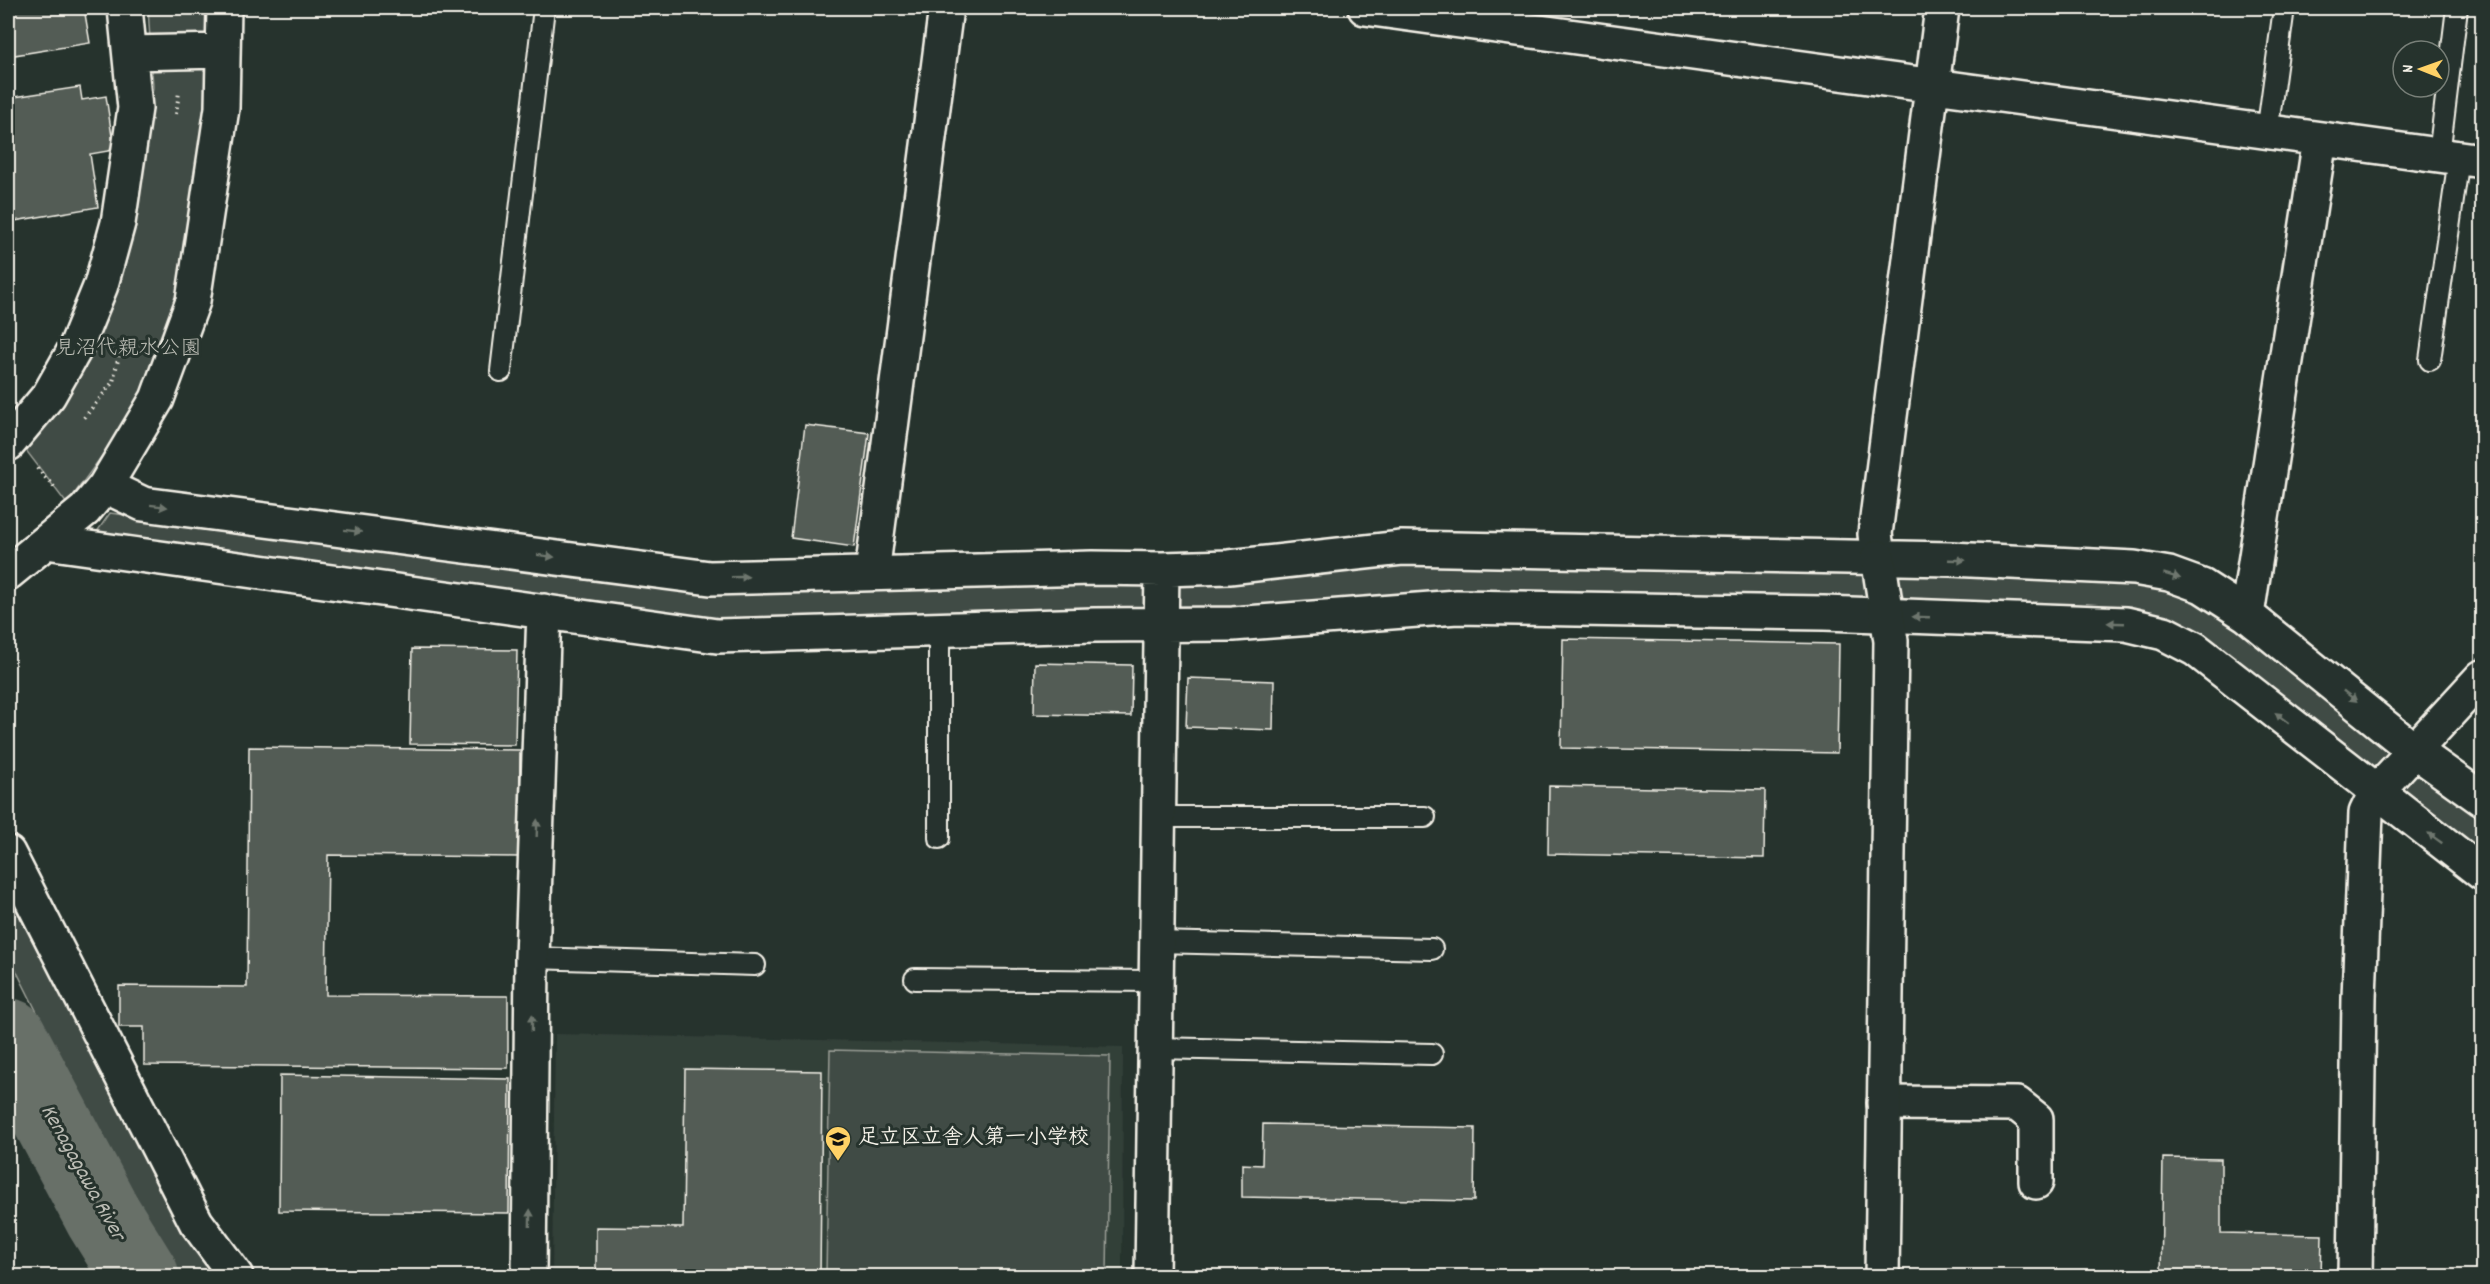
<svg xmlns="http://www.w3.org/2000/svg" width="2490" height="1284" font-family="Dekko,'Klee One',sans-serif">
<style>
.built{fill:#333f39}
.green{fill:#414b45;stroke:#9a9e96;stroke-width:1.5}
.lines{fill:none;stroke-linecap:round;stroke-linejoin:round}
.river{stroke:#676f68;stroke-width:78}
.building{fill:#525c55;stroke:#f4f1e8;stroke-width:1.5}
.lane-casing{stroke:#f4f1e8;stroke-width:24}
.street-casing{stroke:#f4f1e8;stroke-width:38}
.secondary-casing{stroke:#f4f1e8;stroke-width:38}
.path{stroke:#f4f1e8;stroke-width:4;stroke-dasharray:1.5 4.5;stroke-linecap:butt}
.lane{stroke:#26332d;stroke-width:20}
.street{stroke:#26332d;stroke-width:33}
.secondary{stroke:#26332d;stroke-width:33}
.oneway{fill:#6e766e}
.labels{text-anchor:middle;dominant-baseline:central;stroke-width:6;stroke-linejoin:round;paint-order:stroke}
.park-label{font-size:21px;fill:#bebfb7;stroke:#26332d}
.poi-label{font-size:21px;font-weight:bold;fill:#f4f1e8;stroke:#26332d;text-anchor:start}
.water-label{font-size:22px;font-style:italic;fill:#bcbdb5;stroke:#26332d}
</style>
<rect width="100%" height="100%" fill="#26332d"/>
<filter id="ink" filterUnits="userSpaceOnUse"><feTurbulence type="fractalNoise" baseFrequency=".0167" numOctaves="2"/><feDisplacementMap in="SourceGraphic" scale="12" xChannelSelector="R" yChannelSelector="G"/><feConvolveMatrix kernelMatrix="1 2 1 2 8 2 1 2 1" color-interpolation-filters="sRGB"/></filter>
<g filter="url(#ink)">
<path class="built" d="M555 1034 1123 1047 1122 1276H552Z"/>
<path class="green" d="M148 8H209L205 97 190 260 144 398 67 504 25 449 131 234 153 87Z
M110 513 718 592 1236 582 1442 561 2126 578 2187 592 2229 620 2482 814V854L2171 623 1237 612 720 625 92 539Z
M8 895 187 1232 218 1276H181L135 1209 8 954Z
M830 1050 1110 1056 1107 1276H826Z"/>
<g class="lines">
<path class="river" d="M8 1037 103 1216 140 1276"/>
</g>
<path class="building" d="M8 8H84L90 43 8 56Z
M80 87 82 100 106 96 114 150 90 154 98 207 8 222V98Z
M805 425 869 433 854 547 791 538Z
M1563 639 1839 644 1837 753 1561 748Z
M412 649 517 650 515 745 410 744Z
M1035 663 1132 665 1131 716 1034 714Z
M1188 678 1274 681 1273 730 1186 727Z
M249 747 520 750 519 857 328 855 326 995 508 996V1068L144 1065V1027H119V986L247 987Z
M1549 786 1765 790 1764 858 1548 854Z
M685 1069 822 1071 820 1276H596V1227L683 1228Z
M280 1075 510 1079 509 1213 279 1211Z
M1263 1124 1475 1128 1474 1201 1242 1197V1164L1262 1165Z
M2163 1158 2221 1159V1233L2322 1235 2321 1276H2161Z"/>
<g class="lines">
<g class="lane-casing">
<path id="lane" d="M2267 133 2284 8
M2439 155 2457 8
M2430 360 2459 158
M501 371 544 8
M1158 817H1425
M939 838V630
M1156 942 1432 949
M532 958 755 965
M915 979 1155 981
M1155 1048 1432 1054"/>
</g>
<g class="street-casing">
<path id="street" d="M1365 8 2482 161
M130 53 223 51
M8 444 49 395 75 349 101 285 118 223 135 108 125 8
M105 486 143 504 710 578 1092 568 1162 569 1229 567 1402 548 1951 559 2134 568 2169 574 2202 586 2247 615 2415 751 2482 799
M46 542 717 636 1094 625 1233 624 1457 607 1824 613 2126 624 2164 633 2195 649 2482 873
M1878 557 1875 534 1942 8
M8 573 85 510 105 486 157 399 193 301 222 108 224 8
M872 573 946 8
M2247 615 2320 139
M8 853 196 1222 236 1276
M1884 1103 2017 1104 2036 1119V1182
M529 1276 532 958 544 611
M1152 1276 1162 569
M2355 1276 2359 998 2366 813 2376 792 2482 677"/>
</g>
<g class="secondary-casing">
<path id="secondary" d="M1878 557 1891 641 1882 1276"/>
</g>
<path class="path" d="M176 114 179 92
M84 418 113 382 121 346
M37 468 54 487"/>
<use href="#lane" class="lane"/>
<use href="#street" class="street"/>
<use href="#secondary" class="secondary"/>
</g>
<defs><path id="oneway-solid" d="M-6-.8H1V-3.2L6.5 0L1 3.2V.8H-6Z" transform="scale(1.5)"/></defs>
<g class="oneway">
<use href="#oneway-solid" transform="translate(159 506) rotate(7)"/>
<use href="#oneway-solid" transform="translate(353 531) rotate(7)"/>
<use href="#oneway-solid" transform="translate(546 556) rotate(7)"/>
<use href="#oneway-solid" transform="translate(1957 560) rotate(2)"/>
<use href="#oneway-solid" transform="translate(2172 576) rotate(17)"/>
<use href="#oneway-solid" transform="translate(740 577) rotate(-2)"/>
<use href="#oneway-solid" transform="translate(1921 617) rotate(-178)"/>
<use href="#oneway-solid" transform="translate(2116 623) rotate(-178)"/>
<use href="#oneway-solid" transform="translate(2350 696) rotate(38)"/>
<use href="#oneway-solid" transform="translate(2282 718) rotate(-142)"/>
<use href="#oneway-solid" transform="translate(537 828) rotate(-88)"/>
<use href="#oneway-solid" transform="translate(2435 838) rotate(-144)"/>
<use href="#oneway-solid" transform="translate(532 1023) rotate(-89)"/>
<use href="#oneway-solid" transform="translate(530 1218) rotate(-89)"/>
</g>
</g>
<defs>
<g id="school-pin" transform="scale(1.35)"><path d="M0 17L-7.5 6A9.5 9.5 0 1 1 7.5 6Z" fill="#ffd166" stroke="#26332d"/><path d="M0-5L7-2L0 1L-7-2ZM-4 1L0 2.5L4 1V4Q0 6-4 4Z" fill="#111"/></g>
</defs>
<g fill-rule="evenodd">
<use href="#school-pin" x="838" y="1139"/>
</g>
<g class="labels">
<g class="park-label">
<text x="128" y="350">見沼代親水公園</text>
</g>
<g class="poi-label">
<text x="858" y="1139">足立区立舎人第一小学校</text>
</g>
<g class="water-label">
<text transform="translate(82 1173) rotate(61)">Kenagagawa River</text>
</g>
</g>
<rect width="2490" height="1284" fill="none" stroke="#26332d" stroke-width="30"/>
<rect x="15" y="15" width="2460" height="1254" fill="none" stroke="#f4f1e8" stroke-width="2" filter="url(#ink)"/>
<g transform="translate(2421 69) rotate(271)"><circle r="28" fill="#26332d" stroke="#787f78" stroke-width="1.5"/>
<path d="M0-4.5L10 22L0 15L-10 22Z" fill="#ffd166"/>
<text y="-9" font-size="16" font-weight="bold" text-anchor="middle" fill="#f4f1e8">N</text>
</g>
</svg>
